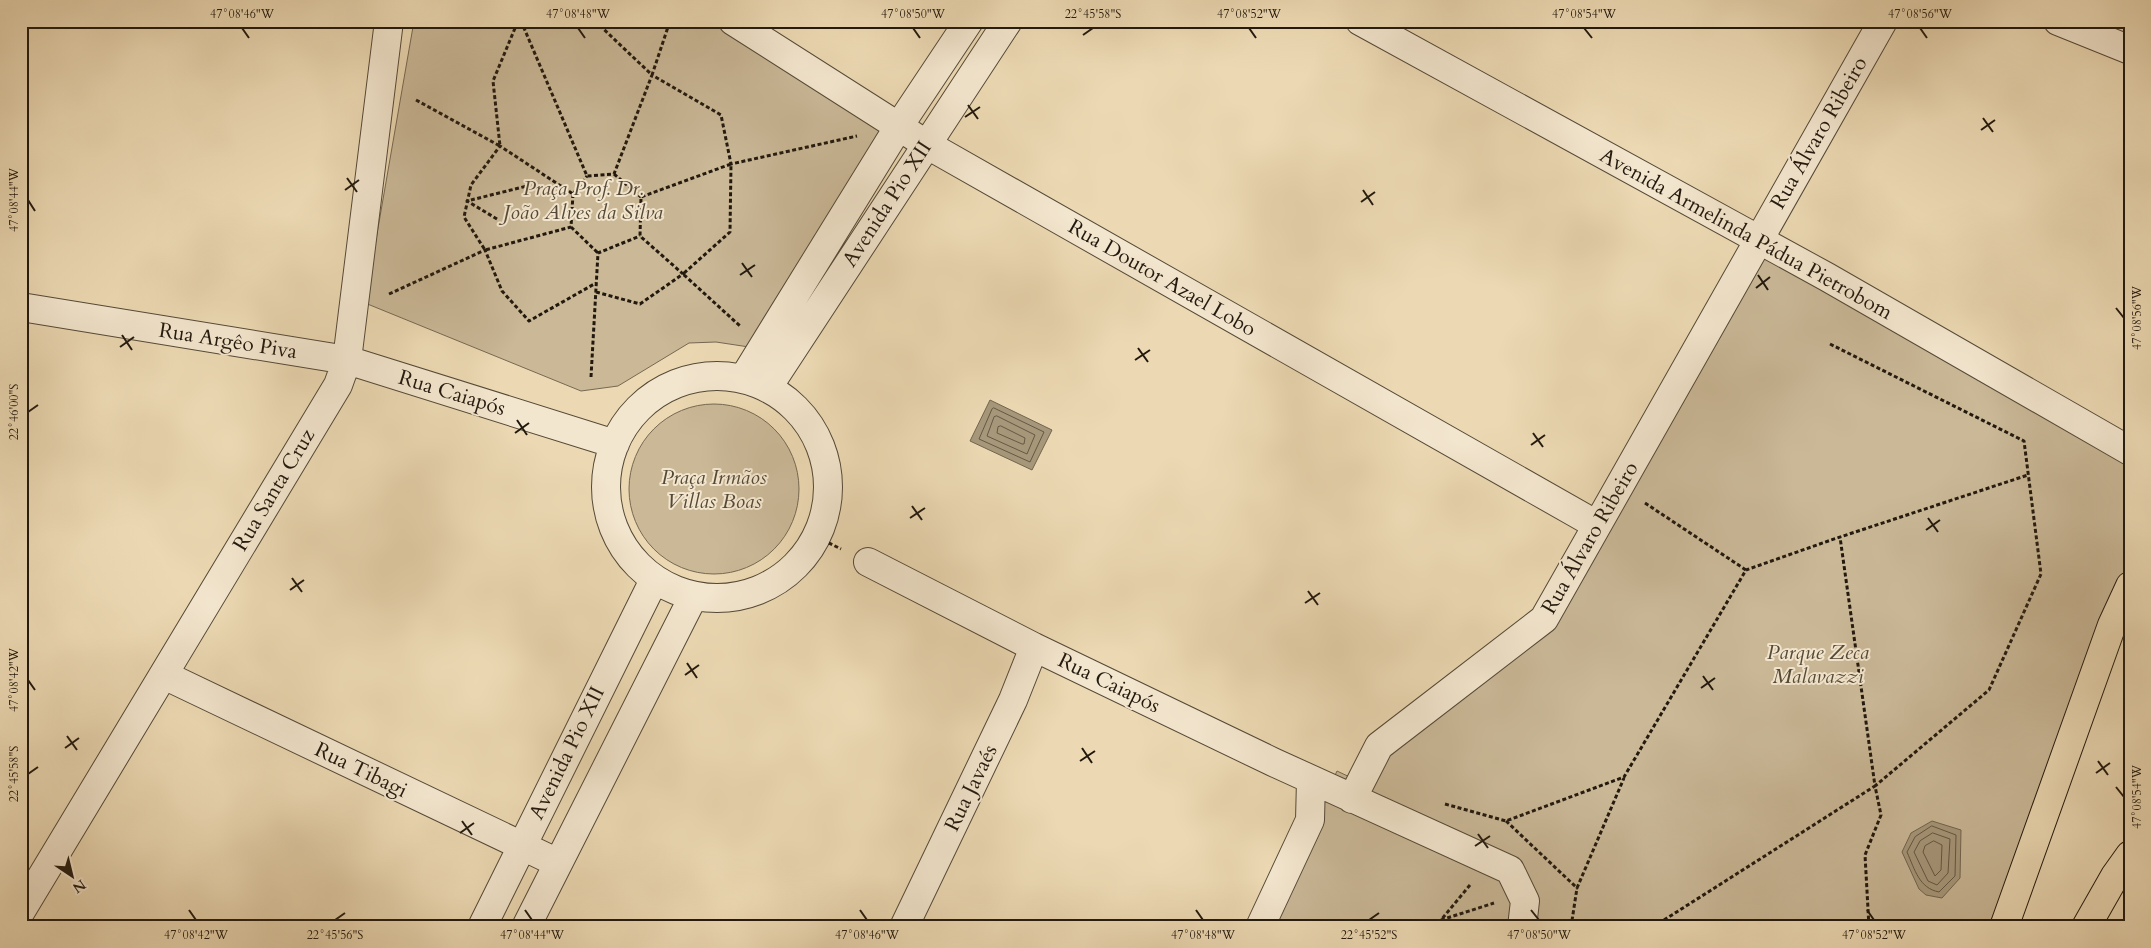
<svg xmlns="http://www.w3.org/2000/svg" width="2151" height="948" font-family="Cardo,serif">
<style>
.green{fill:#cab897;stroke:#766852}
.water{fill:#a7987b;stroke:#72654f}
.lines{fill:none;stroke-linecap:round;stroke-linejoin:round}
.shore{stroke:#645844;stroke-width:1}
.minor-casing{stroke:#544937;stroke-width:30}
.major-casing{stroke:#22190e;stroke-width:30}
.path{stroke:#22190e;stroke-width:3;stroke-dasharray:4 2.5;stroke-linecap:butt}
.minor{stroke:#f3e6ce;stroke-width:28}
.major{stroke:#ecd9b3;stroke-width:28}
.ticks{fill:none;stroke:#22190e;stroke-width:2}
.labels{text-anchor:middle;dominant-baseline:central;stroke-width:4;stroke-linejoin:round;paint-order:stroke}
.street-label{font-size:21px;fill:#22190e;stroke:#f3e6ce}
.park-label{font-size:21px;font-style:italic;fill:#544937;stroke:#f3e6ce}
.neatline{fill:none;stroke:#22190e;stroke-width:2}
.ticks-label{font-size:12px;text-anchor:middle;fill:#22190e}
</style>
<rect width="100%" height="100%" fill="#ecd9b3"/>
<filter id="stains"><feTurbulence type="fractalNoise" baseFrequency=".004" numOctaves="4"/><feColorMatrix values="0 0 0 0 .2 0 0 0 0 .09 0 0 0 0 .02 0 0 0 .5 -.17"/></filter>
<radialGradient id="worn" r=".72"><stop offset=".6" stop-color="#630" stop-opacity="0"/><stop offset="1" stop-color="#630" stop-opacity=".3"/></radialGradient>
<path class="green" d="M414 21H715L889 128 749 347 716 342 689 343 618 386 581 391 365 303Z
M1759 240 2130 451V586L1993 927H1264L1337 771 1354 779 1544 617Z
M629 489a85 85 0 1 1 170 0a85 85 0 1 1-170 0Z"/>
<path class="water" d="M990 400 1052 430 1032 470 970 441Z
M1932 821 1961 830 1960 878 1942 898 1926 895 1919 889 1902 852 1911 833Z"/>
<g class="lines">
<path class="shore" d="M994 408 1044 432 1030 462 979 439 992 409Z
M997 416 1035 435 1027 454 987 436 994 417Z
M1001 426 1025 438 1024 444H1022L997 433 998 427Z
M1932 826 1956 835 1955 876 1939 892C1919 888 1915 870 1907 852L1915 837Z
M1933 833 1950 839 1948 873 1937 885 1928 881 1914 852 1920 841Z
M1934 841 1942 845 1941 870 1935 876 1923 852 1925 846Z"/>
<g class="minor-casing">
<path id="minor" d="M733 21 926 144 1597 525
M1360 21 1827 277 2130 451
M2058 21 2130 50
M21 307 347 360 615 444
M606 487a111 111 0 1 1 222 0a111 111 0 1 1-222 0Z
M743 379 899 126 969 21
M768 387 1008 21
M868 562 1034 647 1273 762 1510 870 1525 901 1522 927
M164 675 558 863
M1352 799 1379 746 1544 619 1883 21
M21 911 338 385 347 360 389 21
M482 927 654 580
M526 927 693 597
M904 927 1013 700 1034 647
M1260 927 1310 820 1311 780"/>
</g>
<g class="major-casing">
<path id="major" d="M2004 927 2112 625 2130 586
M2086 927 2115 876 2130 855"/>
</g>
<path class="path" d="M521 21 587 176 614 174 652 75 721 115 731 164 857 136
M595 21 652 75 670 21
M416 100 500 146 493 81 518 21
M614 174 641 197
M573 194 571 227 485 250 464 217 471 185 500 146 573 194 587 176
M497 219 467 201 527 186
M571 227 598 253
M596 292 640 304 683 274 640 236 641 197 731 164 730 232 683 274 740 326
M389 294 485 250 502 291 529 321 596 283
M1830 344 2024 441 2041 574 1989 690 1875 786 1881 815 1865 855 1869 927
M591 377 598 253 640 236
M1645 503 1746 570
M817 537 841 549
M1445 804 1506 821 1624 777 1746 570 1831 540 2028 475
M1506 821 1577 888 1624 778
M1470 885 1441 920 1494 903
M1441 920 1462 927
M1571 927 1577 888
M1653 927 1875 786 1840 537"/>
<use href="#minor" class="minor"/>
<use href="#major" class="major"/>
</g>
<path class="ticks" d="M242 28 249 38M578 28 585 38M913 28 920 38M1249 28 1256 38M1584 28 1592 38M1920 28 1927 38M1083 35 1093 28M968 105 978 119M965 117 980 107M1983 118 1993 132M1981 130 1995 120M347 178 357 192M345 190 359 180M1363 190 1373 205M28 200 35 211M1361 202 1375 192M742 263 752 277M740 275 755 265M1758 275 1768 290M1756 288 1770 277M2116 308 2124 318M122 335 132 350M120 347 134 337M1138 348 1148 362M1135 360 1150 350M28 412 38 405M517 420 527 435M515 433 529 423M1533 433 1543 447M1531 445 1545 435M912 506 922 520M910 518 925 508M1928 518 1938 532M1926 530 1940 520M292 578 302 592M290 590 304 580M1308 591 1318 605M1305 603 1320 593M687 663 697 678M685 675 699 665M1703 676 1713 690M28 680 35 690M1701 688 1715 678M67 736 77 750M65 748 79 738M1082 748 1092 763M1080 761 1095 751M2098 761 2108 775M2096 773 2110 763M28 774 38 767M2116 787 2124 797M462 821 472 835M460 833 474 823M1478 834 1488 848M1475 846 1490 836M189 910 196 920M525 910 532 920M860 910 867 920M1196 910 1203 920M1531 910 1539 920M1867 910 1874 920M335 920 345 913M1369 920 1379 913"/>
<g class="labels">
<g class="street-label">
<text transform="translate(1819 133) rotate(-60)">Rua Álvaro Ribeiro</text>
<text transform="translate(887 204) rotate(-57)">Avenida Pio XII</text>
<text transform="translate(1746 234) rotate(29)">Avenida Armelinda Pádua Pietrobom</text>
<text transform="translate(1162 278) rotate(30)">Rua Doutor Azael Lobo</text>
<text transform="translate(228 341) rotate(9)">Rua Argêo Piva</text>
<text transform="translate(452 393) rotate(17)">Rua Caiapós</text>
<text transform="translate(274 490) rotate(-59)">Rua Santa Cruz</text>
<text transform="translate(1590 538) rotate(-60)">Rua Álvaro Ribeiro</text>
<text transform="translate(1109 683) rotate(26)">Rua Caiapós</text>
<text transform="translate(567 753) rotate(-64)">Avenida Pio XII</text>
<text transform="translate(361 770) rotate(26)">Rua Tibagi</text>
<text transform="translate(971 788) rotate(-64)">Rua Javaés</text>
</g>
<g class="park-label">
<text x="583" y="188">Praça Prof. Dr.<tspan x="583" dy="24">João Alves da Silva</tspan></text>
<text x="714" y="477">Praça Irmãos<tspan x="714" dy="24">Villas Boas</tspan></text>
<text x="1818" y="652">Parque Zeca<tspan x="1818" dy="24">Malavazzi</tspan></text>
</g>
</g>
<rect width="2151" height="948" fill="none" stroke="#ecd9b3" stroke-width="55"/>
<g transform="translate(72 876) rotate(145)" stroke="#f3e6ce" stroke-width="4" paint-order="stroke">
<path d="M0-4L9 19L0 12L-9 19Z" fill="#22190e"/>
<text y="-8" font-size="14" font-weight="bold" text-anchor="middle" fill="#22190e">N</text>
</g>
<rect x="28" y="28" width="2096" height="892" class="neatline"/>
<g class="ticks-label">
<text x="242" y="18">47°08'46"W</text>
<text x="578" y="18">47°08'48"W</text>
<text x="913" y="18">47°08'50"W</text>
<text x="1093" y="18">22°45'58"S</text>
<text x="1249" y="18">47°08'52"W</text>
<text x="1584" y="18">47°08'54"W</text>
<text x="1920" y="18">47°08'56"W</text>
<text transform="translate(14 200) rotate(-90)" y="4">47°08'44"W</text>
<text transform="translate(2137 318) rotate(-90)" y="4">47°08'56"W</text>
<text transform="translate(14 412) rotate(-90)" y="4">22°46'00"S</text>
<text transform="translate(14 680) rotate(-90)" y="4">47°08'42"W</text>
<text transform="translate(14 774) rotate(-90)" y="4">22°45'58"S</text>
<text transform="translate(2137 797) rotate(-90)" y="4">47°08'54"W</text>
<text x="196" y="939">47°08'42"W</text>
<text x="335" y="939">22°45'56"S</text>
<text x="532" y="939">47°08'44"W</text>
<text x="867" y="939">47°08'46"W</text>
<text x="1203" y="939">47°08'48"W</text>
<text x="1369" y="939">22°45'52"S</text>
<text x="1539" y="939">47°08'50"W</text>
<text x="1874" y="939">47°08'52"W</text>
</g>
<rect width="100%" height="100%" filter="url(#stains)"/>
<rect width="100%" height="100%" fill="url(#worn)"/>
</svg>
